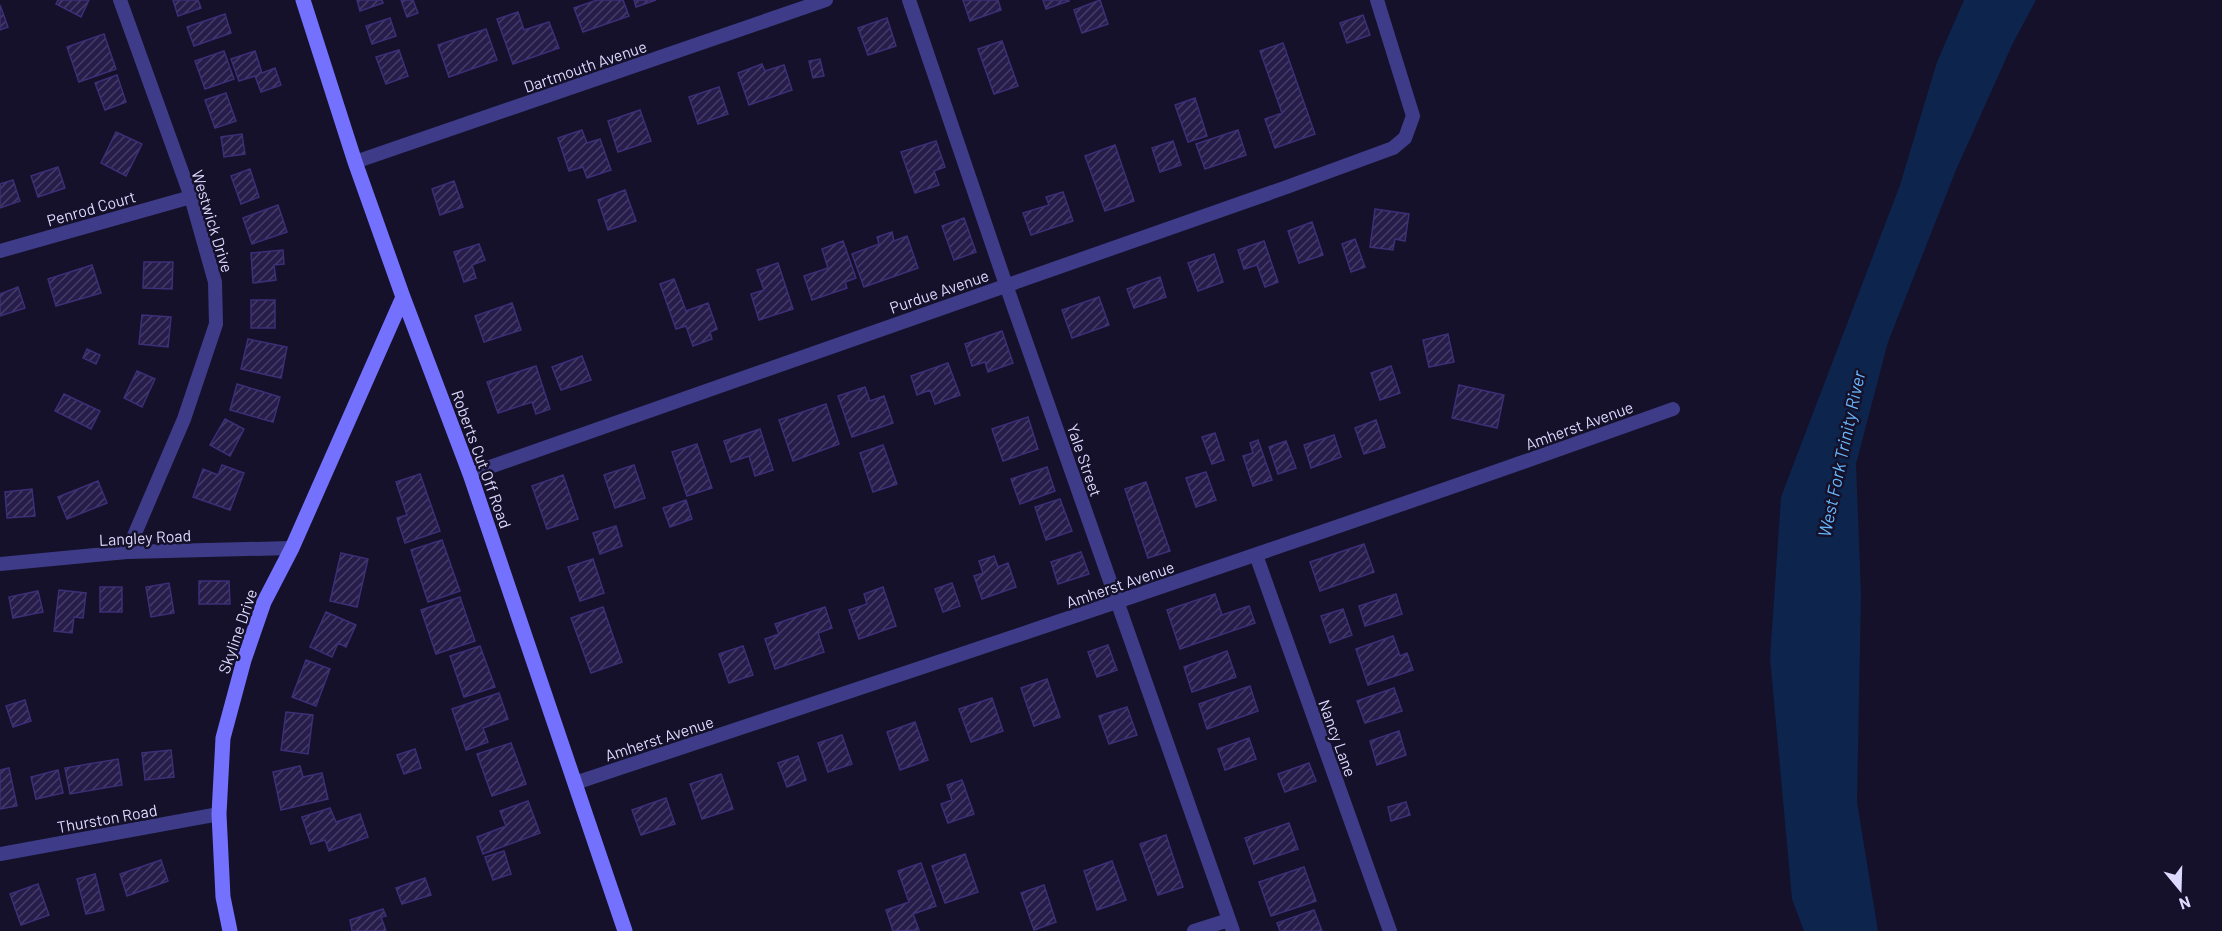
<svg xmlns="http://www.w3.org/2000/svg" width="2222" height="931" font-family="Barlow,sans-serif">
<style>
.water{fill:#0d244d}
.building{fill:url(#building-hatch);stroke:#3d2f77;stroke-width:1.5}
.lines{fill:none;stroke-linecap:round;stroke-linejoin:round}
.street{stroke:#3e3c89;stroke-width:14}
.secondary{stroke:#7471ff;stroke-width:15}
.labels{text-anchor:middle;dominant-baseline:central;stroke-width:5;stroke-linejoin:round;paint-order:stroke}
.street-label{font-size:16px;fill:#dedaff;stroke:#15112a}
.water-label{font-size:18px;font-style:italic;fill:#68b9ff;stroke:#15112a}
</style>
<defs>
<pattern id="building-hatch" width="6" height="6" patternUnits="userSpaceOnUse" patternTransform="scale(1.5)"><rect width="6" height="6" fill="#261d4b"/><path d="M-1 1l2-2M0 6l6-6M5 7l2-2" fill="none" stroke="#453d66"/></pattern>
</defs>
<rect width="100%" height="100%" fill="#15112a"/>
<path class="water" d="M1964 0H2036L2013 43 1956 170 1888 342 1856 464 1861 594 1857 802 1878 931H1804L1792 899 1770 658 1781 497 1900 185 1937 62Z"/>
<path class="building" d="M58 0H89L81 17 56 4Z
M173 0H198L201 8 178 16Z
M357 0H382L383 3 360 11Z
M401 0H413L418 13 407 17Z
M597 0H623L629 16 583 32 574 8Z
M634 0H656L636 7Z
M963 0H998L1001 10 970 21Z
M1043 0H1068L1069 1 1046 9Z
M1100 0 1108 24 1082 33 1074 10Z
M0 5 8 27 0 30Z
M518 12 524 30 549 22 559 48 513 64 497 19Z
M225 14 231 33 194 46 187 27Z
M1363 15 1370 35 1347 43 1340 23Z
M390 18 396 36 372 44 366 26Z
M887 18 896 46 868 55 858 28Z
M486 29 497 60 449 77 438 45Z
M104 34 116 69 79 82 67 47Z
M1002 41 1018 86 994 94 978 49Z
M1283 43 1315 134 1275 148 1265 119 1282 113 1260 51Z
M399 50 408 76 386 84 376 57Z
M224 51 234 79 205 89 195 61Z
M255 51 262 73 275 68 281 85 261 92 255 76 239 81 231 59Z
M820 59 824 76 813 78 809 61Z
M762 64 765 71 784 65 792 90 749 105 738 73Z
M117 75 126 102 105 110 95 83Z
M719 87 728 114 698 124 689 97Z
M226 93 236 121 215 128 205 100Z
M1195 98 1207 136 1188 142 1175 105Z
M640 110 651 141 618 152 608 121Z
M582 130 587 143 600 139 611 170 587 178 583 167 569 171 558 138Z
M1238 130 1246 155 1205 169 1196 144Z
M116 132 142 144 126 176 101 163Z
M242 134 245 154 224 157 221 137Z
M936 141 945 167 934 171 939 185 915 193 901 152Z
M1173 141 1181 165 1160 172 1152 148Z
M1115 145 1134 201 1105 211 1085 156Z
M58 167 65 188 38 197 31 176Z
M250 169 259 197 241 204 231 176Z
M13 180 20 201 0 208V184Z
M454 181 463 207 440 215 432 189Z
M625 190 636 221 608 230 598 200Z
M1063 192 1073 221 1031 235 1023 213 1049 205 1046 197Z
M278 205 287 232 252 244 243 218Z
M1375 209 1409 214 1405 241 1395 239 1393 250 1370 247Z
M964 218 976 252 954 260 942 226Z
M1312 222 1323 255 1299 263 1288 231Z
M892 232 894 241 907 236 918 268 864 287 852 254 879 244 877 237Z
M1355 239 1365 267 1351 272 1342 244Z
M843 241 856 278 845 282 847 288 812 300 804 276 828 268 822 249Z
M1264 241 1278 282 1265 287 1257 265 1244 269 1238 250Z
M479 244 485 260 472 265 476 278 464 282 454 252Z
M283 250 284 264 274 265 276 280 253 283 251 253Z
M1214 254 1223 282 1198 291 1188 263Z
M144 262H173L172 289 143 288Z
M778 263 793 309 759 320 751 294 764 290 757 270Z
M92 265 101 293 56 306 48 279Z
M1160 277 1166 297 1134 308 1127 289Z
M674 279 686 311 708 303 717 329 710 332 712 339 693 346 686 326 676 329 660 284Z
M18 287 25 308 0 316V294Z
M1099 297 1109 325 1072 338 1062 310Z
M251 300H275V328H251Z
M512 303 521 330 484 342 475 316Z
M142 315 171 317 168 347 139 344Z
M1002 331 1013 363 988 372 985 362 972 366 965 344Z
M1448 334 1454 362 1429 367 1423 340Z
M248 339 287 347 281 378 241 369Z
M87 349 100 355 96 364 83 358Z
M582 356 591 380 561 390 552 367Z
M948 363 960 395 935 404 930 390 917 395 911 376Z
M536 366 550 409 536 414 532 402 498 413 487 382Z
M1391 366 1400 393 1380 400 1371 373Z
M137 371 155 379 142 407 124 398Z
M237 384 280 397 273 422 230 410Z
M1459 385 1504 395 1497 428 1452 418Z
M865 387 870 401 884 396 893 423 852 437 838 396Z
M64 394 100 411 91 429 55 411Z
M826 404 839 444 793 461 779 420Z
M1028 417 1038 449 1003 461 992 429Z
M225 419 244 429 230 456 210 445Z
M1376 420 1385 447 1364 454 1355 428Z
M760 429 773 470 755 476 749 456 731 462 724 441Z
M1215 433 1224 460 1212 464 1202 437Z
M1334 435 1341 457 1311 468 1304 445Z
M1258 440 1272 480 1253 486 1243 456 1253 453 1250 443Z
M1286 441 1296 468 1278 474 1269 447Z
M697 444 712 488 687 496 672 452Z
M883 445 897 484 873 492 860 453Z
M222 465 244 473 230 510 193 497 203 469 218 475Z
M634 465 645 498 615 508 604 475Z
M1047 467 1055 491 1020 504 1011 479Z
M1206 472 1216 500 1196 507 1186 478Z
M420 474 440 531 405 543 397 518 407 515 396 482Z
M563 475 578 519 547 529 532 486Z
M98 481 107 503 67 519 58 497Z
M1146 482 1170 551 1148 558 1125 489Z
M32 489 35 516 7 518 5 492Z
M1060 499 1072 531 1046 540 1035 507Z
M686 500 692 519 670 527 663 508Z
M616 526 622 546 600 554 593 533Z
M442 540 460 591 428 602 411 550Z
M1364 544 1374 572 1320 591 1310 562Z
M1081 552 1089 574 1058 584 1051 562Z
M341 553 368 559 357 607 330 601Z
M994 556 998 567 1008 563 1016 587 982 599 974 576 983 573 979 561Z
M593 559 604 593 580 601 568 567Z
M199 581H229L230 604H199Z
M169 583 174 613 151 617 146 587Z
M952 583 960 606 943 612 935 589Z
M100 587H122V612H100Z
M883 587 896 626 859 639 849 610 867 604 864 594Z
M59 590 86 593 83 618 74 617 72 633 54 631Z
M38 591 43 612 13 618 9 597Z
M1215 594 1222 615 1249 606 1255 623 1180 649 1167 610Z
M1396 594 1402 614 1365 626 1359 606Z
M460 597 475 641 436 654 421 610Z
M603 607 622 662 591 673 571 618Z
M825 607 832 628 818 633 824 652 775 669 765 639 779 634 775 624Z
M1343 609 1352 635 1330 643 1321 616Z
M326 612 356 625 346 647 338 643 332 657 310 647Z
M1393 636 1400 656 1407 653 1413 670 1368 685 1356 649Z
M1108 645 1117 670 1097 677 1088 652Z
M480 646 495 687 464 697 450 656Z
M743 646 753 675 729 683 719 654Z
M1227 651 1236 677 1192 692 1184 667Z
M306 660 330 669 316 706 292 697Z
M1047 679 1060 717 1034 726 1021 688Z
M1250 686 1258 711 1207 729 1199 704Z
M1394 688 1402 711 1365 723 1357 701Z
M499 693 508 719 483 728 488 742 466 750 452 709Z
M992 698 1003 731 971 742 959 709Z
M25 700 31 721 13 727 6 706Z
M1127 707 1137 735 1109 744 1099 716Z
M286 712 313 715 308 754 281 750Z
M915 722 928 760 900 770 887 732Z
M1399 731 1406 755 1377 765 1370 741Z
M842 735 852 764 828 772 818 743Z
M1249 738 1256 759 1225 770 1218 749Z
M511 743 526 784 492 796 477 754Z
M415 749 421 768 404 774 397 755Z
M171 750 174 777 145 780 142 753Z
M798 756 806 780 787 787 778 763Z
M118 759 122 785 70 794 65 768Z
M1309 763 1316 781 1285 792 1278 774Z
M300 766 303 777 322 773 328 799 281 810 273 772Z
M9 768 17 806 0 809V770Z
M58 770 63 793 36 799 31 777Z
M721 774 733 809 702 819 690 784Z
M962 780 974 814 948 823 941 804 952 800 947 785Z
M666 798 675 824 641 835 632 810Z
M528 801 540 833 483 854 477 837 506 826 500 811Z
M1406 802 1410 815 1391 821 1388 807Z
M330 808 336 822 360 814 368 837 329 851 325 840 311 844 302 817Z
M1289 823 1298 849 1254 864 1245 838Z
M1166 835 1183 887 1158 895 1140 844Z
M504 851 511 874 493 880 485 857Z
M965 854 978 892 945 903 932 866Z
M161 860 168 881 127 896 120 874Z
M1112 861 1126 900 1097 910 1084 871Z
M921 863 936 906 913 914 919 930 893 931 886 910 909 902 898 871Z
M1304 867 1316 901 1271 916 1259 882Z
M95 874 104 910 86 914 77 879Z
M425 878 431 895 402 904 396 888Z
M38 884 49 915 21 925 10 894Z
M1044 885 1056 922 1034 930 1021 893Z
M383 909 386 916 381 917 386 931H352L350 920Z
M1314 910 1322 931H1280L1277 923Z"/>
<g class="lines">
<path class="street" d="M120 0 191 197 215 282 216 324 184 419 127 552
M909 0 1006 285 1233 931
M355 162 826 0
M0 251 191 197
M470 474 1284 188 1393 148 1405 138 1413 116 1377 0
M1256 555 1390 931
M0 564 127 552 292 548
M575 783C942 661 1309 539 1673 409
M0 854 219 814
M1194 931 1229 920"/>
<path class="secondary" d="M303 0 355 162 403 297 470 474 625 931
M230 931 223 897 219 814 223 738 244 660 264 602 292 548 403 297"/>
</g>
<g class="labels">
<g class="street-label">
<text transform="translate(585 66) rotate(-19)">Dartmouth Avenue</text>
<text transform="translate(91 208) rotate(-16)">Penrod Court</text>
<text transform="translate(213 221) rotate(73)">Westwick Drive</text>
<text transform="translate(939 291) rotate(-19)">Purdue Avenue</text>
<text transform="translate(1579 425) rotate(-20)">Amherst Avenue</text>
<text transform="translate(482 459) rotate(70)">Roberts Cut Off Road</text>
<text transform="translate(1085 460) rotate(71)">Yale Street</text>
<text transform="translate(145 537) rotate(-3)">Langley Road</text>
<text transform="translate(1120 584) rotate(-19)">Amherst Avenue</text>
<text transform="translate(237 631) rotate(-71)">Skyline Drive</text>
<text transform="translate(659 738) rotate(-18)">Amherst Avenue</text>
<text transform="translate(1338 738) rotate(70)">Nancy Lane</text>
<text transform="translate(107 818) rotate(-10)">Thurston Road</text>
</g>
<g class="water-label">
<text transform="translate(1841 454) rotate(-78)">West Fork Trinity River</text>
</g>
</g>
<g transform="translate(2180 889) rotate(161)" stroke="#15112a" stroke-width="4.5" paint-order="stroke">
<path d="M0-4.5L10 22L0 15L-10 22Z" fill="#dedaff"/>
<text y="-9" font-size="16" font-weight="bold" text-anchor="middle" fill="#dedaff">N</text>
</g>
</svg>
